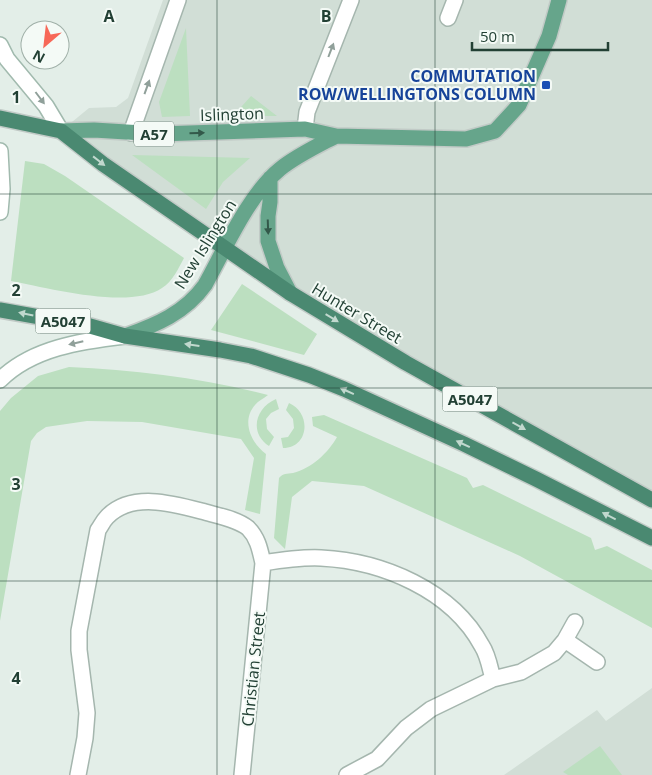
<svg xmlns="http://www.w3.org/2000/svg" width="652" height="775" font-family="'Open Sans',sans-serif">
<style>
.built{fill:#d1ded6}
.green{fill:#bcdfc0}
.lines{fill:none;stroke-linecap:round;stroke-linejoin:round}
.minor-casing{stroke:#a5b6ae;stroke-width:18}
.secondary-casing{stroke:#a1baae;stroke-width:18}
.primary-casing{stroke:#c1cac6;stroke-width:18}
.trunk-casing{stroke:#c1cac6;stroke-width:18}
.minor{stroke:#fff;stroke-width:15}
.secondary{stroke:#fff;stroke-width:15}
.primary{stroke:#66a58b;stroke-width:15}
.trunk{stroke:#4a8971;stroke-width:15}
.oneway{fill:#90a09a}
.oneway2{fill:#33594a}
.oneway3{fill:#c1d8ce}
.grid{fill:none;stroke:#224034;stroke-width:1;stroke-opacity:0.55}
.transit-dot{fill:#1a4fb4;stroke:#f4faf6;stroke-width:2}
.labels{text-anchor:middle;dominant-baseline:central;stroke-width:4;stroke-linejoin:round;paint-order:stroke}
.shield{fill:#f4faf6;stroke:#61786e;stroke-width:1}
.shield-label{font-size:15px;font-weight:bold;fill:#224034}
.transit-label{font-size:16px;font-weight:bold;fill:#164399;stroke:#f4faf6;text-anchor:end}
.street-label{font-size:16px;fill:#224034;stroke:#f4faf6}
.grid-label{font-size:16px;text-anchor:middle;font-weight:bold;fill:#224034;stroke:#f4faf6;stroke-width:4;stroke-linejoin:round;paint-order:stroke}
</style>
<rect width="100%" height="100%" fill="#e3eee8"/>
<path class="built" d="M163 0H652V500L290 293 61 131 89 108 116 107 128 98Z
M652 688V775H504L597 710 606 721Z"/>
<path class="green" d="M186 28 190 116 162 117 159 102Z
M251 96 277 116H233Z
M132 155 250 158 223 182 206 209Z
M25 161 44 164 65 176 184 258C178 269 173 281 162 288 130 310 48 288 11 281Z
M242 284 317 334 304 355 211 330Z
M69 367C136 370 203 378 268 395 263 399 258 401 255 405 241 421 251 443 266 454L260 514 245 510 254 458 241 439 142 422 87 421 46 427 37 433 31 441 0 621V411L11 398 38 376Z
M276 399 279 409 271 413 266 419 267 429 274 437 269 446C249 433 255 408 276 399Z
M289 403C312 413 309 448 283 448L281 438 288 437 294 428 293 419 286 410Z
M324 415 467 478 473 488 483 485 591 538 595 550 607 546 652 570V628L520 556 364 486 312 481 292 497 285 549 274 538 279 478C283 473 287 474 293 473 312 468 328 453 337 437L313 426 312 417Z
M600 746 622 775H568L563 772Z"/>
<g class="lines">
<g class="minor-casing">
<path id="minor" d="M448 18 455 0
M305 129 307 112 351 0
M131 133 178 0
M263 563C282 560 302 557 321 558 382 561 452 590 482 646 488 655 490 668 493 679
M565 640 597 662
M78 775 85 738 87 713 79 650V631L98 530C101 526 103 521 107 517 132 491 175 504 205 512 219 516 237 519 248 528 258 538 260 550 263 563L242 775
M347 775 377 759 406 728 431 709 493 679 521 672 554 653 565 640 575 622"/>
</g>
<g class="secondary-casing">
<path id="secondary" d="M0 45 7 59 46 106 61 131
M0 151 2 189 0 212
M0 380C32 348 81 341 125 336"/>
</g>
<g class="primary-casing">
<path id="primary" d="M61 131 94 130 159 134 305 129 336 136 466 139 495 131 519 105 549 36 559 0
M270 178V202L268 216V241L277 268 290 293
M125 336C156 325 185 313 205 285 225 249 249 194 280 169 296 156 317 146 336 136"/>
</g>
<g class="trunk-casing">
<path id="trunk" d="M0 118 61 131 103 164 290 293 406 363 652 500
M0 310 90 326 125 336 220 350 251 356 309 375 344 389 464 444 536 479 652 538"/>
</g>
<use href="#minor" class="minor"/>
<use href="#secondary" class="secondary"/>
<use href="#primary" class="primary"/>
<use href="#trunk" class="trunk"/>
</g>
<defs><path id="oneway-solid" d="M-6-.8H1V-3.2L6.5 0L1 3.2V.8H-6Z" transform="scale(1.25)"/></defs>
<g class="oneway">
<use href="#oneway-solid" transform="translate(331 50) rotate(-69)"/>
<use href="#oneway-solid" transform="translate(147 87) rotate(-70)"/>
<use href="#oneway-solid" transform="translate(40 98) rotate(53)"/>
<use href="#oneway-solid" transform="translate(76 343) rotate(167)"/>
</g>
<g class="oneway2">
<use href="#oneway-solid" transform="translate(197 133) rotate(-2)"/>
<use href="#oneway-solid" transform="translate(268 227) rotate(88)"/>
</g>
<g class="oneway3">
<use href="#oneway-solid" transform="translate(99 161) rotate(38)"/>
<use href="#oneway-solid" transform="translate(26 314) rotate(-168)"/>
<use href="#oneway-solid" transform="translate(332 318) rotate(31)"/>
<use href="#oneway-solid" transform="translate(192 345) rotate(-172)"/>
<use href="#oneway-solid" transform="translate(347 391) rotate(-156)"/>
<use href="#oneway-solid" transform="translate(519 426) rotate(29)"/>
<use href="#oneway-solid" transform="translate(463 444) rotate(-155)"/>
<use href="#oneway-solid" transform="translate(609 516) rotate(-153)"/>
</g>
<path class="grid" d="M217 0V775M435 0V775M0 194H652M0 388H652M0 581H652"/>
<rect class="transit-dot" x="541" y="80" width="10" height="10" rx="2.5"/>
<g class="labels">
<g class="shield">
<rect x="134" y="121.5" width="40" height="25" rx="4"/>
<rect x="35.5" y="308.5" width="55" height="25" rx="4"/>
<rect x="442.5" y="386.5" width="55" height="25" rx="4"/>
</g>
<g class="shield-label">
<text x="154" y="134">A57</text>
<text x="63" y="321">A5047</text>
<text x="470" y="399">A5047</text>
</g>
<g class="transit-label">
<text x="536" y="76">COMMUTATION<tspan x="536" dy="18">ROW/WELLINGTONS COLUMN</tspan></text>
</g>
<g class="street-label">
<text transform="translate(232 114) rotate(-2)">Islington</text>
<text transform="translate(205 244) rotate(-58)">New Islington</text>
<text transform="translate(357 313) rotate(31)">Hunter Street</text>
<text transform="translate(253 669) rotate(-84)">Christian Street</text>
</g>
</g>
<g class="grid-label">
<text x="109" y="22">A</text>
<text x="326" y="22">B</text>
<text x="16" y="103">1</text>
<text x="16" y="296">2</text>
<text x="16" y="490">3</text>
<text x="16" y="684">4</text>
</g>
<g transform="translate(45 45) rotate(208)"><circle r="24" fill="#f4faf6" stroke="#a0b0a8"/>
<path d="M0-4L9 19L0 12L-9 19Z" fill="#f76858"/>
<text y="-8" font-size="14" font-weight="bold" text-anchor="middle" fill="#224034">N</text>
</g>
<path d="M472 42v8h136v-8" fill="none" stroke="#224034" stroke-width="2.5"/>
<text x="480" y="42" font-size="15" fill="#224034" stroke="#f4faf6" stroke-width="4" paint-order="stroke">50 m</text>
</svg>
